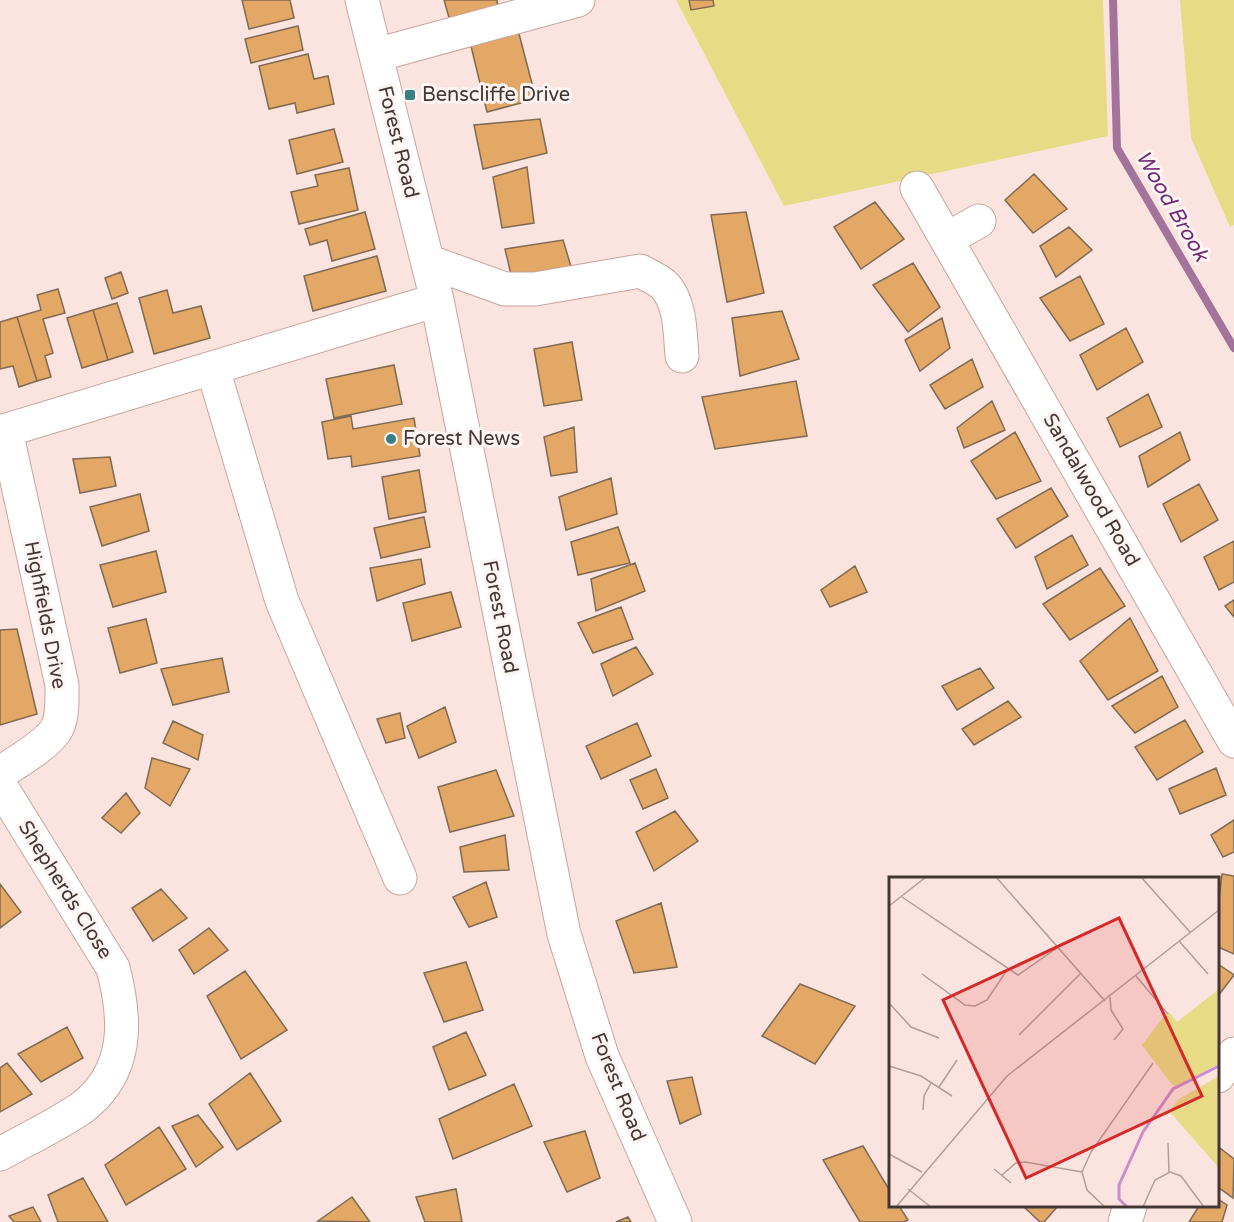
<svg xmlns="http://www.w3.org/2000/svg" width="1234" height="1222" font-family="'Varela Round',sans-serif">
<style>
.green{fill:#e8db85}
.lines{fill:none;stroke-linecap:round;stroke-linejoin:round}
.stream{stroke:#a2749c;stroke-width:8}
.building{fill:#e3a766;stroke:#806a53;stroke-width:1.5}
.minor-casing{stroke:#c8a49c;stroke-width:35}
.minor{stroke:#fff;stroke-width:33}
.poi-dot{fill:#378084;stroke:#fdf5f4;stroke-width:2}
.labels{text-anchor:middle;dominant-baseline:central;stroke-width:6;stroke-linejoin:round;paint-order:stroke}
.poi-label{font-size:20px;fill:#443632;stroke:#fdf5f4;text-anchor:start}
.street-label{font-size:20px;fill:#443632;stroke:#fdf5f4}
.water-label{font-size:21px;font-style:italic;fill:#722a74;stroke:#fdf5f4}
.inset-river{fill:none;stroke:#ca8eca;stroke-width:3}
.inset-road{fill:none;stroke:#b29e9a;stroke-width:1.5}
.view{fill:#d62828;fill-opacity:0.15;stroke:#d62828;stroke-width:3}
.inset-edge{fill:none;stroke:#443632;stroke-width:3}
</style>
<rect width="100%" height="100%" fill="#fbe4df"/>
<path class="green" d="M676 0H1103L1108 136 784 206Z
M1180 0H1234V225L1230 227 1191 138Z"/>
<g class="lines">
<path class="stream" d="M1113 0 1117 148 1234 348"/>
</g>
<path class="building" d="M242 0H290L294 18 249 29Z
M444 0H497L498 10 450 21Z
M689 0H713L714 6 691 10Z
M298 26 303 50 251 63 245 39Z
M517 26 536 99 487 112 469 38Z
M308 54 314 79 328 76 334 104 297 113 295 103 269 109 259 66Z
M540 119 547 153 483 169 474 125Z
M334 129 343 162 297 174 289 140Z
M527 167 534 223 502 228 493 177Z
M349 168 358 210 299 224 291 192 318 186 315 175Z
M1034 174 1067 209 1033 233 1005 200Z
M875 202 904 239 861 269 834 227Z
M365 212 375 249 332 261 327 240 310 245 305 229Z
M746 212 764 293 727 302 711 215Z
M1069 227 1092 250 1056 277 1040 246Z
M563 240 572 270 513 283 505 249Z
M377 256 386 291 313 311 304 276Z
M913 263 940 307 908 332 873 285Z
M121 272 128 293 112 299 105 278Z
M1080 276 1104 324 1070 341 1040 298Z
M58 289 65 313 43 319 53 353 45 356 51 377 37 381 17 317 41 310 37 295Z
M167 290 173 313 201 306 210 338 154 354 139 298Z
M117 303 133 352 108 360 93 310Z
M93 310 108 360 82 368 67 318Z
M782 311 799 359 740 376 732 318Z
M17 317 37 381 19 387 13 366 0 369V322Z
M942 318 950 348 920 371 905 340Z
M1126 328 1143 362 1097 390 1080 355Z
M572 342 582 400 544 406 534 349Z
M972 359 983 387 945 409 930 385Z
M394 365 402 404 334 418 326 379Z
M796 381 807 436 715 449 702 397Z
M1148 394 1162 427 1120 447 1107 418Z
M992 401 1005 430 964 448 957 428Z
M351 416 353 429 414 418 420 456 352 467 351 456 328 459 322 422Z
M574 427 577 472 551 476 544 437Z
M1015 432 1041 481 996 499 971 461Z
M1180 432 1190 460 1148 487 1139 456Z
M110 457 116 486 80 493 73 459Z
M419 470 426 512 389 519 382 477Z
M611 478 617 514 566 530 559 497Z
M1199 484 1218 520 1181 542 1163 504Z
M1051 488 1068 516 1016 548 997 519Z
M140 494 149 531 102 546 90 507Z
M424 517 430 547 381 558 374 528Z
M618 527 630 563 578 575 571 542Z
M1072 535 1088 565 1047 589 1035 557Z
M1234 541V582L1219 590 1204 557Z
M156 551 166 592 113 607 100 565Z
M421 559 425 584 377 601 370 568Z
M635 563 645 591 596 611 591 579Z
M855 566 867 592 830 607 821 590Z
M1100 568 1125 606 1070 640 1043 604Z
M451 592 461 627 412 641 403 603Z
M1234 600V617L1225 606Z
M621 607 633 639 593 653 578 623Z
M1130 618 1158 671 1108 700 1080 661Z
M146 619 157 663 120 673 108 628Z
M17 629 37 714 0 725V630Z
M636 647 653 674 613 696 601 664Z
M222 658 229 692 173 705 161 669Z
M980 668 994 688 957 710 942 686Z
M1162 676 1178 707 1135 733 1112 706Z
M1008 701 1021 717 974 745 962 729Z
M445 707 456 742 419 758 407 726Z
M400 713 405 738 386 743 377 719Z
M1185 720 1203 752 1157 780 1135 747Z
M173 721 203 735 198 760 163 743Z
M637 723 651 756 601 779 586 746Z
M152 758 190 769 170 806 145 788Z
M1216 768 1226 795 1180 814 1169 789Z
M656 769 668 798 643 809 630 780Z
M496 770 514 816 450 832 438 787Z
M126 793 140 813 121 833 102 818Z
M675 811 698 841 654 871 636 832Z
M1234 820V852L1223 857 1211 835Z
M505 835 509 870 464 872 460 847Z
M1222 874 1234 876V954L1218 947V907Z
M486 882 497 917 469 927 453 897Z
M0 884 21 912 0 928Z
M161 889 187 918 153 941 132 908Z
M661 903 677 967 634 973 616 921Z
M209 928 228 950 194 974 179 950Z
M466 962 483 1010 444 1022 424 973Z
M1218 964 1234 975 1218 996Z
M245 971 287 1030 241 1059 207 996Z
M800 984 855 1006 815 1064 762 1036Z
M67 1027 83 1058 41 1082 18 1054Z
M466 1032 486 1075 449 1090 433 1047Z
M7 1063 32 1094 0 1112V1068Z
M250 1073 281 1121 237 1150 209 1104Z
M692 1077 701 1114 680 1124 667 1081Z
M514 1084 532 1126 453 1159 439 1119Z
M198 1115 223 1147 196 1167 172 1126Z
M159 1127 186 1169 126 1205 105 1165Z
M585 1131 600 1178 567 1192 544 1142Z
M863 1146 890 1191V1206H899L908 1220 904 1222H860L823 1160Z
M1220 1148 1234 1159 1233 1198 1218 1187V1152Z
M83 1178 108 1222H58L48 1195Z
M456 1189 462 1222H425L416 1197Z
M352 1197 370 1222 318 1221Z
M1218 1199 1227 1205 1222 1222H1189L1199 1206H1218Z
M1023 1206H1058L1044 1222H1040Z
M33 1207 41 1222H14L9 1216Z
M628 1217 631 1222H616Z"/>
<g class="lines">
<g class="minor-casing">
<path id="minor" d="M362 0 437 300 564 934 602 1056 675 1222
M376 55 578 0
M917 188 1234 741
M947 239 979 221
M427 261 505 289H535L640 271C648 275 659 280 665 286 681 304 680 334 682 356
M213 369 282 601 400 878
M0 432 437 300
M0 773C15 763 49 744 57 728 63 716 62 699 62 685L6 431
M0 785 113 968C125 1014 129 1061 94 1097 90 1101 85 1106 80 1109 55 1126 27 1139 0 1154
M1218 1076 1234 1054
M1125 1222 1130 1206"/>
</g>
<use href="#minor" class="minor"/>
</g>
<g class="poi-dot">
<rect x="404" y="89" width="12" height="12" rx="3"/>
<circle cx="391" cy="439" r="6"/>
</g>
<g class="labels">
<g class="poi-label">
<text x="422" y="95">Benscliffe Drive</text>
<text x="403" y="439">Forest News</text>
</g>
<g class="street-label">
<text transform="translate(398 142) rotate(76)">Forest Road</text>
<text transform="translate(1091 490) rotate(60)">Sandalwood Road</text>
<text transform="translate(45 615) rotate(79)">Highfields Drive</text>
<text transform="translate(500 617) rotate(79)">Forest Road</text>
<text transform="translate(65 890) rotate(58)">Shepherds Close</text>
<text transform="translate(618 1087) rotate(68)">Forest Road</text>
</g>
<g class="water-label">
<text transform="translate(1172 206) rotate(60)">Wood Brook</text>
</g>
</g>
<g transform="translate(889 877)">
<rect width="330" height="330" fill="#fbe4df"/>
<path d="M330 112V187L285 210 253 168 276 138 280 135 288 145ZM330 199V291L280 234 290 222Z" fill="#e8db85"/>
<path class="inset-river" d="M238 330 230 322V308L254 255 284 212 330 189"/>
<path class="inset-road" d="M107 0 216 124M252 0 301 55M13 20 129 98 168 71M0 29 37 0M290 64 319 97M33 97 76 128 86 129 98 123 118 93M247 99 279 137M221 120 222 133 234 152 225 163M0 126 22 150 50 161M130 158 191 97M0 189 32 199 63 219M50 210 68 183M34 233 35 219 42 206M279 266 280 295M0 277 33 295M105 292 122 306M113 298 127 286 136 285 193 295M19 312 42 330M7 330 118 199 330 33M216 330 198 313 193 295 202 275 264 186M254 330 266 303 281 295 292 299 315 330"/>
<path class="view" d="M230 41 313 219 137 301 54 123Z"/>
<rect width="330" height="330" class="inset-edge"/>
</g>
</svg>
